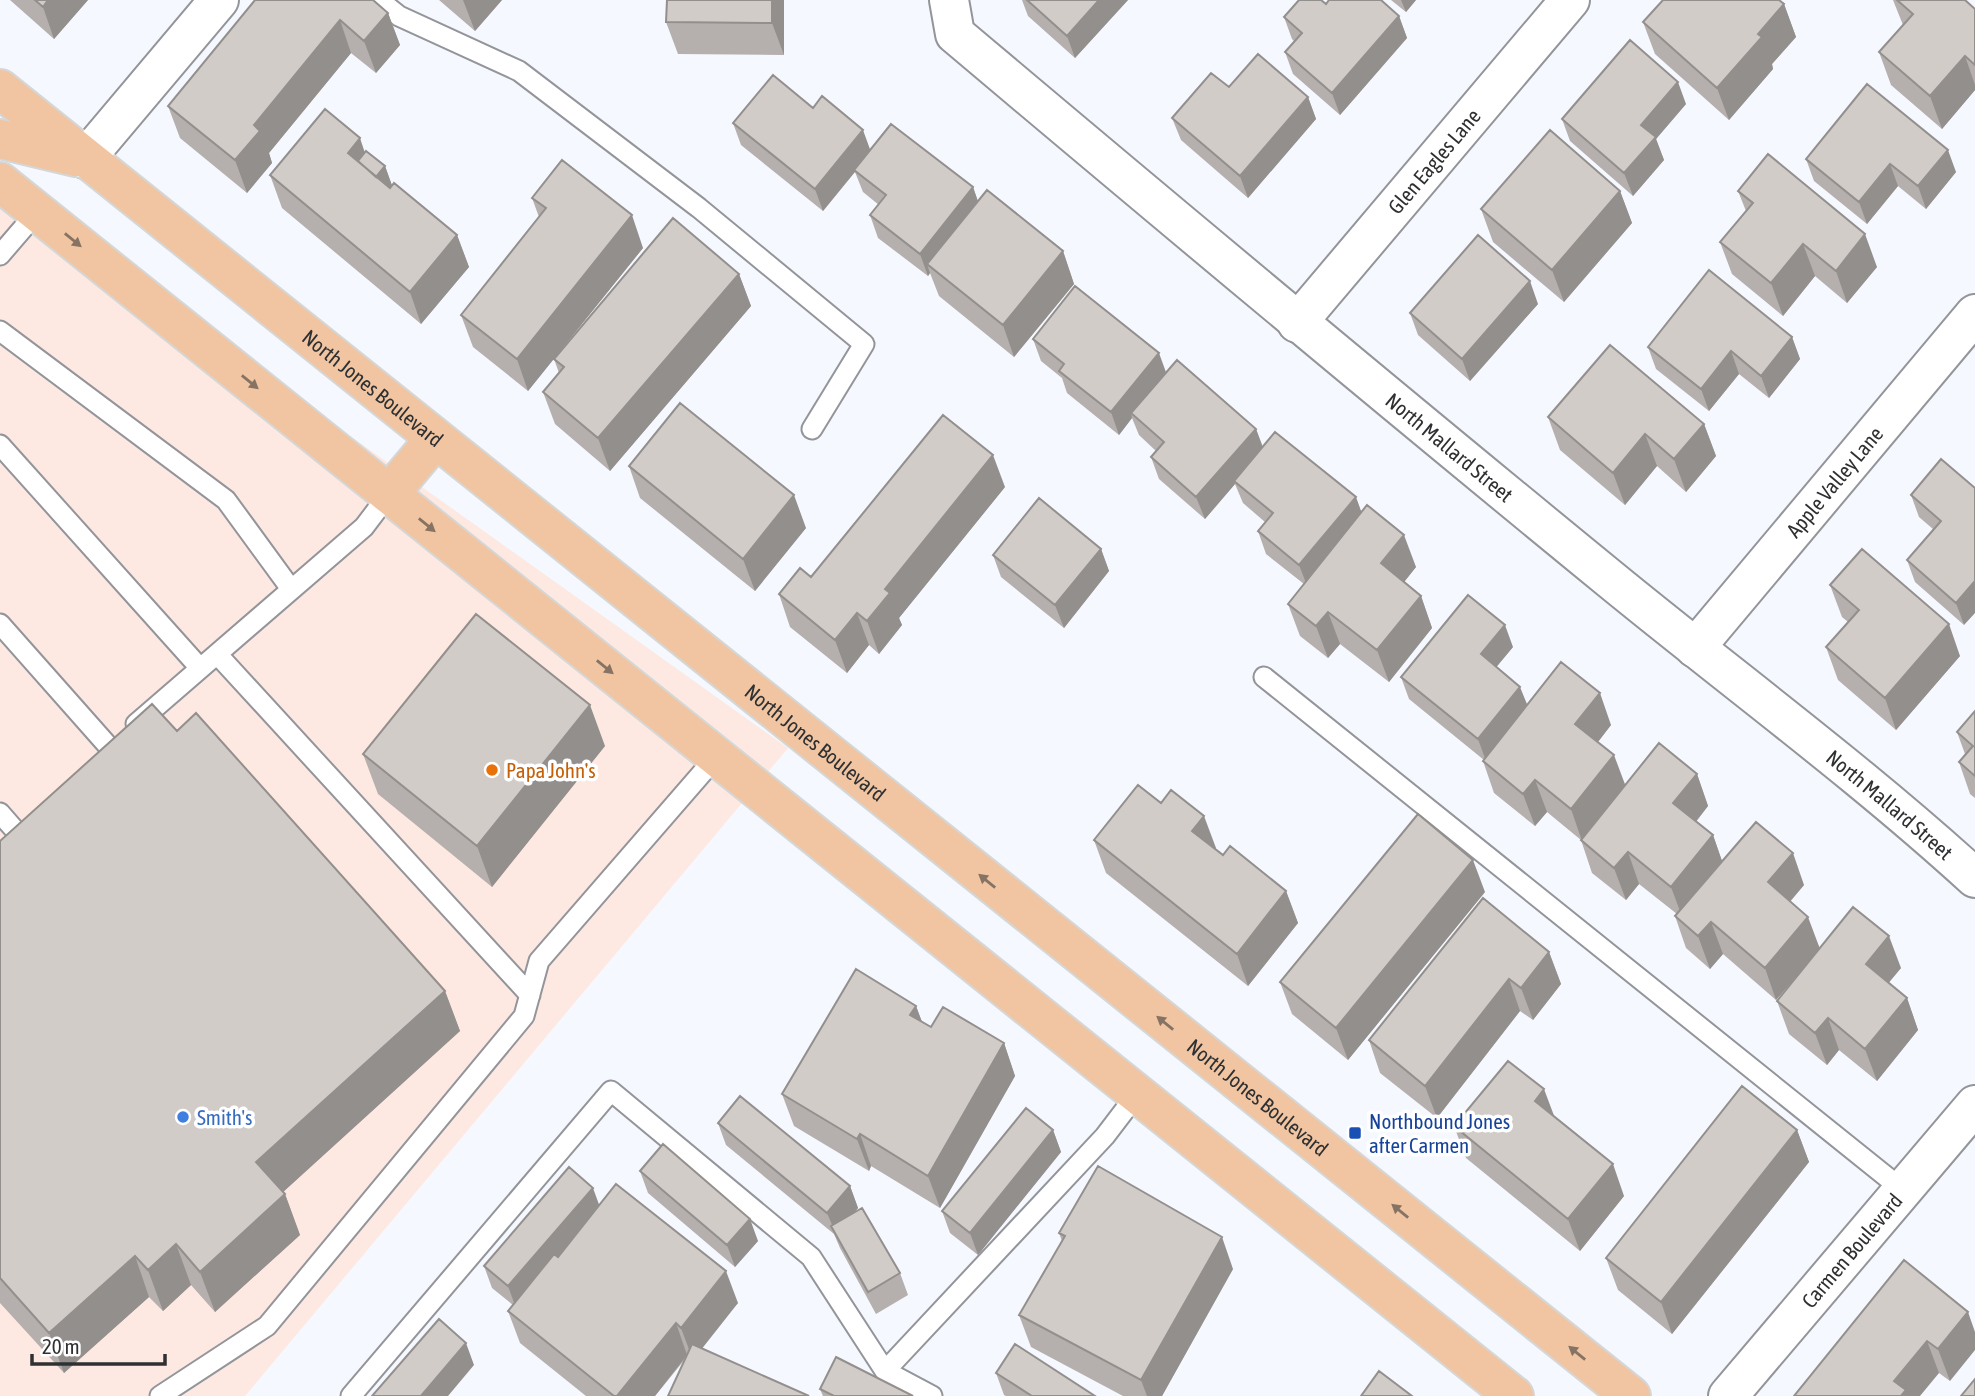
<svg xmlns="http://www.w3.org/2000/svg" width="1975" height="1396" font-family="'Asap Condensed',sans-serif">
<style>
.commercial{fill:#fde9e1}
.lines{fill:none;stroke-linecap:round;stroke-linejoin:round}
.lane-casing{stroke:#93959a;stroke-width:23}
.street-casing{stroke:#93959a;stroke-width:42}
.primary-casing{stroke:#d5d6d6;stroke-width:42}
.lane{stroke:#fff;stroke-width:19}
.street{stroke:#fff;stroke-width:38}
.primary{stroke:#f1c5a1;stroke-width:38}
.wall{fill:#b5afad}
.shaded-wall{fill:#938f8d}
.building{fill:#d2ccc9;stroke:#938f8d;stroke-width:2}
.oneway{fill:#867364}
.food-dot{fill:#e8710a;stroke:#fff;stroke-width:2.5}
.shop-dot{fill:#3f7fe0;stroke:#fff;stroke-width:2.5}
.transit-dot{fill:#1a4fb4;stroke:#fff;stroke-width:2.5}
.labels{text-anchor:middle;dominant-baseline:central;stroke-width:7;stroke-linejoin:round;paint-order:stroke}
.street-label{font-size:21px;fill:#2f3032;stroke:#fff}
.food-label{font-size:21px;fill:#c56008;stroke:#fff;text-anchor:start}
.shop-label{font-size:21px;fill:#366cbe;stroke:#fff;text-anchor:start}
.transit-label{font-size:21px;fill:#164399;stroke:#fff;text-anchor:start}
</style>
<rect width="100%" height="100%" fill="#f5f8fe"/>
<path class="commercial" d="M0 186 788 748 245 1396H0Z"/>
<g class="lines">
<g class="lane-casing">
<path id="lane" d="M379 0 399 16 519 71 699 208 864 344 812 429
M0 255 37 212
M0 331 226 500 291 589
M0 445 200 668
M0 624 109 747
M217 654 530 995
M1264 677 1903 1190
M136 724 364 527 389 494
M0 813 14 829
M885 1371 1105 1136 1137 1094
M160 1396 267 1326 524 1016 539 961 716 757
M351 1396 611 1091 811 1257 885 1371 932 1396"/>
</g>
<g class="street-casing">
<g id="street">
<path id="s1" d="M949 0 955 34C1172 217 1390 399 1610 579 1732 679 1859 772 1975 878"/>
<path d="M85 159 219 0"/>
<path id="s2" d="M1297 323 1570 0"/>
<path id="s3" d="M1695 648 1975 314"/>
<path id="s4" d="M1728 1396 1975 1105"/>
</g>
</g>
<g class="primary-casing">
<g id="primary">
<path id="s5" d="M0 89 1631 1396"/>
<path d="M0 139 76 157"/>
<path d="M0 182 1514 1396"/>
<path d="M389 494 435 439"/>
</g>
</g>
<use href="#lane" class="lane"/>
<use href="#street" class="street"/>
<use href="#primary" class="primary"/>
</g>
<path class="wall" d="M10 0H88L54 39Z
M255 0 388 13 400 45 376 73 351 53 269 153 272 163 247 193 180 138 168 106Z
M439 0H502L475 31Z
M784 0V55L678 54 666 22Z
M1022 0H1128L1075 58 1028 16Z
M1391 0H1416L1406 12Z
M1893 0H1965L1975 9V90L1942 129 1891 85 1879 52 1903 25Z
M1326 4 1399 16 1407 38 1340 115 1293 74 1285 52 1295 42 1292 39 1284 17Z
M1784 4 1796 37 1772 64 1773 69 1729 120 1655 54 1643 22Z
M1867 84 1956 172 1926 209 1898 186 1867 224 1814 181 1806 159Z
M1308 97 1316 119 1248 198 1181 140 1172 118Z
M1686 104 1656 139 1664 160 1633 196 1570 141 1562 119Z
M813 108 870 150 973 187 978 202 1063 251 1074 284 1014 357 939 296 930 273 928 276 878 238 870 215 879 205 863 192 855 172 823 211 741 145 733 123Z
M365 153 385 166 392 186 457 235 469 267 421 324 282 208 270 175Z
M1620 191 1632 223 1564 302 1493 242 1481 209Z
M1738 191 1877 267 1847 303 1815 276 1783 316 1732 274 1720 242 1746 211Z
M532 198 643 248 528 391 473 347 461 315 539 217Z
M739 274 751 306 610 471 555 424 543 392 559 373 554 359Z
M1538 304 1470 381 1418 335 1410 313Z
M1792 337 1800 359 1769 398 1739 374 1709 411 1656 369 1648 347Z
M1033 339 1166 373 1256 429 1263 447 1361 512 1416 567 1404 582 1421 596 1432 628 1389 682 1340 644 1328 658 1300 636 1288 604 1304 584 1266 554 1258 531 1265 522 1243 503 1235 484 1205 519 1159 479 1151 457 1156 451 1139 435 1132 418 1119 435 1067 393 1062 378 1041 361Z
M1548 417 1704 424 1716 456 1686 492 1657 466 1625 505 1560 450Z
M1941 459 1964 625 1915 582 1907 560 1933 529 1919 517 1911 495Z
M629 466 806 528 755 591 640 498Z
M1005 487 899 618 902 625 879 654 869 645 847 673 790 627 779 594 811 577Z
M1101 549 1109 571 1064 628 1001 577 993 555Z
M1830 585 1960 656 1896 730 1838 680 1826 647 1848 622 1842 617Z
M1513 647 1496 667 1527 705 1611 725 1598 742 1625 785 1697 774 1708 806 1696 822 1713 835 1722 861 1804 885 1790 902 1820 948 1901 968 1888 983 1907 998 1918 1030 1877 1081 1839 1050 1827 1065 1789 1034 1777 1001 1805 967 1776 1000 1723 954 1710 969 1686 948 1675 916 1677 914 1639 884 1626 900 1592 873 1581 840 1547 812 1535 826 1494 793 1483 761 1484 760 1409 699 1401 677Z
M1975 711V798L1970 794 1959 762 1965 754 1957 732Z
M177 731 445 991 460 1031 283 1192 285 1194 300 1235 215 1312 191 1285 163 1311 149 1297 64 1373 0 1303V841Z
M605 746 492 887 378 794 363 754Z
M1094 840 1216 848 1215 849 1223 855 1286 891 1298 923 1248 986 1106 873Z
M1485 892 1348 1060 1292 1014 1280 982Z
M1549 952 1561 984 1533 1020 1520 1011 1437 1118 1380 1073 1369 1040Z
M916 1006 922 1022 931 1027 1004 1043 1015 1076 940 1208 871 1166 869 1171 794 1126 782 1094Z
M718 1123 850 1186 858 1208 854 1213 900 1273 908 1295 876 1314 840 1248 834 1234 726 1145Z
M1454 1126 1624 1196 1580 1251 1466 1158Z
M1053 1130 1061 1152 978 1255 950 1233 942 1211Z
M1797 1130 1809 1162 1672 1334 1618 1290 1606 1258Z
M640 1171 758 1241 735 1267 648 1193Z
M599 1206 738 1303 686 1358 655 1396H586L520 1343 508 1311 513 1305 492 1288 484 1266Z
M1059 1233 1233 1269 1162 1396H1123L1031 1347 1019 1315 1062 1241Z
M1968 1312 1950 1381 1939 1373 1794 1396Z
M996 1373 1095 1396H1006L1004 1395Z
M820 1389 913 1396H823Z"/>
<path class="shaded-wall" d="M48 0H88L54 39 43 7Z
M463 0H502L475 31Z
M772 0H784V55L772 23Z
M1099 0H1128L1075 58 1067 36Z
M1401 0H1416L1406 12Z
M1784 4 1796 37 1772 64 1773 69 1729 120 1717 88 1758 34Z
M388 13 400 45 376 73 364 41Z
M1399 16 1407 38 1340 115 1332 93Z
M340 20 351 53 269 153 272 163 247 193 235 160 254 125Z
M1965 56 1975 85V90L1942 129 1930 96Z
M1678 82 1686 104 1656 139 1664 160 1633 196 1624 173 1641 125Z
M1308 97 1316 119 1248 198 1240 176Z
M863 130 871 152 823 211 815 189Z
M360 138 371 171 369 174 348 153Z
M1948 150 1956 172 1926 209 1918 186Z
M1890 164 1898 186 1867 224 1859 202Z
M385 166 393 188 383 201 375 178Z
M973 187 981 210 927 264 930 273 928 276 920 254Z
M1620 191 1632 223 1564 302 1552 270Z
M632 215 643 248 528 391 517 359Z
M1865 234 1877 267 1847 303 1836 271Z
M457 235 469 267 421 324 410 292Z
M1803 244 1815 276 1783 316 1771 283Z
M1063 251 1074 284 1014 357 1003 325Z
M739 274 751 306 610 471 598 438Z
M1530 281 1538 304 1470 381 1462 359Z
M1792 337 1800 359 1769 398 1761 376Z
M1731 351 1739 374 1709 411 1701 389Z
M1159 353 1167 375 1131 413 1132 418 1119 435 1111 412Z
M1704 424 1716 456 1686 492 1674 459Z
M1256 429 1264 451 1234 481 1235 484 1205 519 1196 497Z
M1645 434 1657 466 1625 505 1613 473Z
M993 455 1005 487 899 618 902 625 879 654 867 621 885 589Z
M794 495 806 528 755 591 743 559Z
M1356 497 1364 519 1308 588 1299 565Z
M1404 535 1416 567 1393 596 1381 563Z
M1101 549 1109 571 1064 628 1055 605Z
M1975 581V613L1964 625 1956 603Z
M1421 596 1432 628 1389 682 1377 650Z
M1328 612 1340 644 1328 658 1316 626Z
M857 613 869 645 847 673 835 640Z
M1949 624 1960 656 1896 730 1885 698Z
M1505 625 1513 647 1489 676 1481 654Z
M1520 687 1529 709 1486 761 1478 739Z
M1600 693 1611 725 1587 756 1575 724Z
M590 705 605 746 492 887 477 846Z
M1614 755 1626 787 1582 841 1571 809Z
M1697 774 1708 806 1685 835 1673 803Z
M1535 780 1547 812 1535 826 1523 794Z
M1204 816 1216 848 1204 863 1192 831Z
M1713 835 1724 867 1683 919 1671 887Z
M1628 852 1639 884 1626 900 1614 868Z
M1793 853 1804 885 1779 914 1768 882Z
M1473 860 1485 892 1348 1060 1336 1028Z
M1286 891 1298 923 1248 986 1237 954Z
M1808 917 1820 949 1776 1000 1765 968Z
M1711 922 1723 954 1710 969 1698 936Z
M1889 936 1901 968 1877 997 1866 964Z
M1549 952 1561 984 1533 1020 1521 988Z
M1509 979 1520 1011 1437 1118 1425 1086Z
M445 991 460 1031 271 1203 256 1162Z
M1907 998 1918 1030 1877 1081 1865 1049Z
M916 1006 928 1038 910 1015Z
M1828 1018 1839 1050 1827 1065 1815 1033Z
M1004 1043 1015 1076 940 1208 928 1176Z
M1544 1089 1556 1121 1535 1101Z
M1053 1130 1061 1152 978 1255 970 1233Z
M1797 1130 1809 1162 1672 1334 1661 1302Z
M860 1134 871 1166 869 1171 857 1139Z
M1613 1164 1624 1196 1580 1251 1568 1219Z
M850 1186 858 1208 836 1234 827 1213Z
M593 1188 601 1210 516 1308 508 1286Z
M285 1194 300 1235 215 1312 200 1272Z
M750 1219 758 1241 735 1267 727 1245Z
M1222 1237 1233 1269 1162 1396H1147L1141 1380Z
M176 1244 191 1285 163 1311 148 1270Z
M135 1256 149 1297 64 1373 49 1333Z
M726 1271 738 1303 693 1360 681 1328Z
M1968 1312 1975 1332V1350L1950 1381 1938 1349Z
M676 1323 687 1355 655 1396H617Z
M1927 1341 1939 1373 1920 1396H1900L1894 1381Z
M466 1343 474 1365 448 1396H421Z"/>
<path class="building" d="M35 0H48L43 7Z
M255 0H373L388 13 364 41 340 20 254 125 260 131 235 160 168 106Z
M667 0H772V23L666 22Z
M1027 0H1099L1067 36Z
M1299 0H1321L1326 4 1329 0H1381L1399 16 1332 93 1285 52 1302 33 1284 17Z
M1663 0H1779L1784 4 1758 34 1762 37 1717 88 1643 22Z
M1897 0H1965L1975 9V65L1965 56 1930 96 1879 52 1913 14Z
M1630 40 1678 82 1641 125 1656 137 1624 173 1562 119Z
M1258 54 1308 97 1240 176 1172 118 1211 73 1229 87Z
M773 75 813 108 822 96 863 130 815 189 733 123Z
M1867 84 1948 150 1918 186 1890 164 1859 202 1806 159Z
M325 109 360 138 348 153 390 188 394 183 457 235 410 292 270 175Z
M891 124 973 187 920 254 870 215 886 195 854 170Z
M1550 130 1620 191 1552 270 1481 209Z
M366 151 385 166 376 177 358 161Z
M1768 154 1865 234 1836 271 1803 244 1771 283 1720 242 1753 203 1738 191Z
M562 160 632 215 517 359 461 315 546 208 532 198Z
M987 190 1063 251 1003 325 927 264Z
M673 218 739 274 598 438 543 392 564 367 554 359Z
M1478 235 1530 281 1462 359 1410 313Z
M1709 270 1792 337 1761 376 1731 351 1701 389 1648 347Z
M1075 286 1159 353 1111 412 1059 371 1064 364 1033 339Z
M1610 345 1704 424 1674 459 1645 434 1613 473 1548 417Z
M1177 360 1256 429 1196 497 1151 457 1164 442 1131 413Z
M680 403 794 495 743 559 629 466Z
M943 415 993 455 885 589 890 593 867 621 857 613 835 640 779 594 800 568 811 577Z
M1275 432 1356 497 1299 565 1258 531 1273 513 1234 481Z
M1941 459 1975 488V581L1956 603 1907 560 1941 521 1911 495Z
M1039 498 1101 549 1055 605 993 555Z
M1367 505 1404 535 1381 563 1421 596 1377 650 1328 612 1316 626 1288 604Z
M1862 549 1949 624 1885 698 1826 647 1859 610 1830 585Z
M1468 595 1505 625 1481 654 1520 687 1478 739 1401 677Z
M476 614 590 705 477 846 363 754Z
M1561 662 1600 693 1575 724 1614 755 1571 809 1535 780 1523 794 1483 761Z
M152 704 177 731 196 713 445 991 256 1162 285 1194 200 1272 176 1244 148 1270 135 1256 49 1333 0 1278V841Z
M1975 711V776L1959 762 1973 746 1957 732Z
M1659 743 1697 774 1673 803 1713 835 1671 887 1628 852 1614 868 1581 840Z
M1138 785 1161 803 1171 790 1204 816 1192 831 1223 855 1230 846 1286 891 1237 954 1094 840Z
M1418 814 1473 860 1336 1028 1280 982Z
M1756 822 1793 853 1768 882 1808 917 1765 968 1711 922 1698 936 1675 916Z
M1483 898 1549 952 1521 988 1509 979 1425 1086 1369 1040Z
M1853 907 1889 936 1866 964 1907 998 1865 1049 1828 1018 1815 1033 1777 1001Z
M856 969 916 1006 910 1015 931 1027 943 1007 1004 1043 928 1176 860 1134 857 1139 782 1094Z
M1508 1061 1544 1089 1535 1101 1613 1164 1568 1219 1454 1126Z
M1742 1086 1797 1130 1661 1302 1606 1258Z
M740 1096 850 1186 827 1213 718 1123Z
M1026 1108 1053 1130 970 1233 942 1211Z
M663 1144 750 1219 727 1245 640 1171Z
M1098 1166 1222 1237 1141 1380 1019 1315 1065 1236 1059 1233Z
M569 1167 593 1188 508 1286 484 1266Z
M616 1184 726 1271 681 1328 676 1323 617 1396H614L508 1311 554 1254 558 1257Z
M862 1208 900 1273 868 1292 831 1226Z
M1904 1260 1968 1312 1938 1349 1927 1341 1894 1381 1906 1390 1901 1396H1794Z
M439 1319 466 1343 421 1396H372Z
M692 1344 809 1396H668Z
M1015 1344 1095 1396H1032L996 1373Z
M836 1357 913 1396H834L820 1389Z
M1379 1371 1412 1396H1361Z
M1975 1379V1396H1961Z"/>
<defs><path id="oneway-solid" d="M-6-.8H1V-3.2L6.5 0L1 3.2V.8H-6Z" transform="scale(1.75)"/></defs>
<g class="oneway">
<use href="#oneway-solid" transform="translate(73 240) rotate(39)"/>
<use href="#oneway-solid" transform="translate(250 382) rotate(39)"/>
<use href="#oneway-solid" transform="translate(427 525) rotate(39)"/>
<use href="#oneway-solid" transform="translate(605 667) rotate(39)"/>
<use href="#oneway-solid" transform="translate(987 881) rotate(-141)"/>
<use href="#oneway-solid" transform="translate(1165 1023) rotate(-141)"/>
<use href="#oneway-solid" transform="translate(1400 1211) rotate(-141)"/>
<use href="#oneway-solid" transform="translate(1577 1353) rotate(-141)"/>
</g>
<circle class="food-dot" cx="492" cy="770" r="7"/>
<circle class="shop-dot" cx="183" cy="1117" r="7"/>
<rect class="transit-dot" x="1348" y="1126" width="14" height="14" rx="3.5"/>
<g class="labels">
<g class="street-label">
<text stroke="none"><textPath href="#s2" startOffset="212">Glen Eagles Lane</textPath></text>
<text stroke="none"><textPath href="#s5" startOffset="478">North Jones Boulevard</textPath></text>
<text stroke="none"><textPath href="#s1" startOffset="679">North Mallard Street</textPath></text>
<text stroke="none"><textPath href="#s3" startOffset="217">Apple Valley Lane</textPath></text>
<text stroke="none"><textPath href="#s5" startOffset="1045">North Jones Boulevard</textPath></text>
<text stroke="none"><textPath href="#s1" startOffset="1246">North Mallard Street</textPath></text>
<text stroke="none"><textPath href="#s5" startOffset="1612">North Jones Boulevard</textPath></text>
<text stroke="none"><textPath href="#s4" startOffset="191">Carmen Boulevard</textPath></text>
</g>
<g class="food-label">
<text x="506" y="770">Papa John's</text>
</g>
<g class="shop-label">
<text x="197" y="1117">Smith's</text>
</g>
<g class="transit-label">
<text x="1369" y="1121">Northbound Jones<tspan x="1369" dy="24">after Carmen</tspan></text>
</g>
</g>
<path d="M32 1354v10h133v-10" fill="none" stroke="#2f3032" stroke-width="3.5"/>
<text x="42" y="1354" font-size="21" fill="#2f3032" stroke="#ffffff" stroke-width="5" paint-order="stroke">20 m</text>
</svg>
